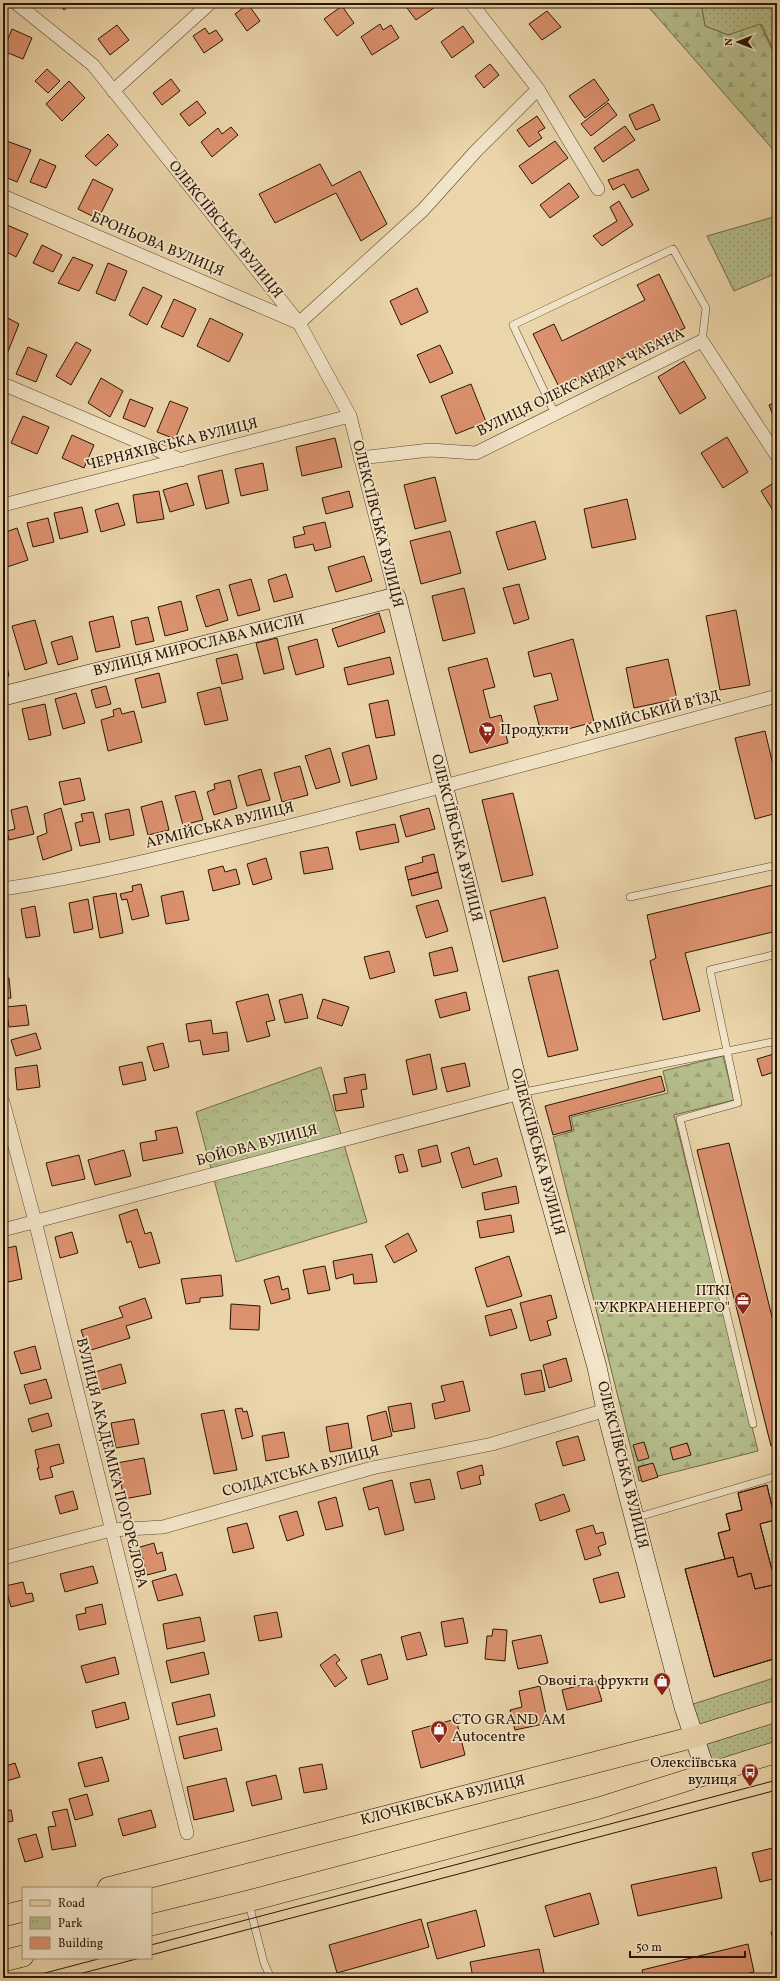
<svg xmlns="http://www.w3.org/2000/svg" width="780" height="1981" font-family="Vollkorn,serif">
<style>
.grass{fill:url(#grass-dots);stroke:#706a48}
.forest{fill:url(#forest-firs);stroke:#706a48}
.park{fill:url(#park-crowns);stroke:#706a48}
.building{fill:#dc916e;stroke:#2a1504}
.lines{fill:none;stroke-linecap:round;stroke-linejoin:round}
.lane-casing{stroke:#5a452e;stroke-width:8}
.street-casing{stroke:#5a452e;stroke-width:14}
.secondary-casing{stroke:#2a1504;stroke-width:20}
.primary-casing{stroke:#2a1504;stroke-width:22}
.lane{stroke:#f2e4c8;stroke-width:7}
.street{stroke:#f2e4c8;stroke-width:13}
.secondary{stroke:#f2e4c8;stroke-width:19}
.primary{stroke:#ebd5aa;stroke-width:21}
.tram{stroke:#2a1504;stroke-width:1}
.labels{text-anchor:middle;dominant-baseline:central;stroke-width:3.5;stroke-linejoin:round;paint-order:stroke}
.street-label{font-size:15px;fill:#2a1504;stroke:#f2e4c8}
.poi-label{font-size:15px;fill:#2a1504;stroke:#f2e4c8;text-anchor:end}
</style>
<defs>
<pattern id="grass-dots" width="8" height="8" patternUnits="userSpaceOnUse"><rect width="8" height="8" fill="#b5be8b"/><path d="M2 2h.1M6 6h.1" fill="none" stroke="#9ca276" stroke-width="1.8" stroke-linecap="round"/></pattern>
<pattern id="forest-firs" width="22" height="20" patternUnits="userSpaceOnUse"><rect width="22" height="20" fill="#b5be8b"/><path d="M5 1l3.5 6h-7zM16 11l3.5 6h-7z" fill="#9ca276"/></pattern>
<pattern id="park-crowns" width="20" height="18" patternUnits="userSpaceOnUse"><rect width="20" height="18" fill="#b5be8b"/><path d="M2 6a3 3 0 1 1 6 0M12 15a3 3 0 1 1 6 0" fill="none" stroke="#9ca276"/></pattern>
</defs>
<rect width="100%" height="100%" fill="#ebd5aa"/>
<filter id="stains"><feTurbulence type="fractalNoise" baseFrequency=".005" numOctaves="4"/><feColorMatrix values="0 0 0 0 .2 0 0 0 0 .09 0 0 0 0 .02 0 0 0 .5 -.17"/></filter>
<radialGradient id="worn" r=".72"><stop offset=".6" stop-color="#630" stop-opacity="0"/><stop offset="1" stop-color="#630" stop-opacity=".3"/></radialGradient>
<path class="grass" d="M701 3H777V59L762 25 728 35 705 26Z
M777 216V273L734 291 707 236Z
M777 1677V1752L707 1775 684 1707Z"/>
<path class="forest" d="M645 3H701L705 26 728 35 760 24 777 60V154Z
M723 1056 734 1100 674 1115 758 1451 639 1481 553 1137 574 1131 571 1117 668 1093 663 1071Z"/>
<path class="park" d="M321 1067 367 1222 236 1262 196 1112Z"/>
<path class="building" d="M58 3H72L64 10Z
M414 3H441L416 20 407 8Z
M248 4 260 21 247 31 235 14Z
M342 6 354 23 337 36 324 19Z
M547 11 561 27 542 40 529 24Z
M380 24 383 30 391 25 399 38 372 55 361 37Z
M117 25 129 40 110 55 98 39Z
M463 26 474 42 452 58 441 42Z
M205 28 209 34 216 30 223 40 204 53 193 36Z
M12 29 32 38 23 59 3 51Z
M490 64 499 75 484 88 475 76Z
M47 69 60 81 48 93 35 81Z
M171 79 180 91 162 105 153 93Z
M594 79 609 100 585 118 569 96Z
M69 81 85 98 62 121 46 104Z
M197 101 206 113 189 126 180 114Z
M608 103 617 115 591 136 581 124Z
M653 104 660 120 636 130 629 115Z
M537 116 545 128 538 132 542 138 529 147 517 130Z
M625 126 635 140 603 162 594 148Z
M231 127 238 135 212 157 201 142 218 128 222 134Z
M108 134 118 145 96 166 85 156Z
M4 140 31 150 17 182 3 176Z
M555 141 568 158 532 184 519 166Z
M40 159 56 166 46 188 30 182Z
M320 164 332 186 360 171 387 224 361 241 336 193 275 223 259 194Z
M638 169 649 190 632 198 624 184 613 190 608 180Z
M93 179 113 189 98 219 78 209Z
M569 183 579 197 550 218 540 205Z
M619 201 633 225 602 246 593 236 617 221 610 207Z
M7 225 28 234 16 257 3 250V233Z
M42 245 62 255 53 272 33 263Z
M73 257 93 265 79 291 58 283Z
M108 263 127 271 115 301 96 293Z
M659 274 685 328 560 389 533 334 554 324 562 341 645 300 637 285Z
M143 287 162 296 147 325 129 315Z
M417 288 428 312 401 325 390 301Z
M174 299 196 309 183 337 161 327Z
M4 316 19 324 3 364V320Z
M210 318 243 334 229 362 197 346Z
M76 342 91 350 71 385 56 376Z
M440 345 453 373 430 383 417 355Z
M28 347 47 355 36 382 16 374Z
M684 361 706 398 680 414 658 377Z
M101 378 123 391 110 417 88 403Z
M471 384 486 422 456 434 441 396Z
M130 399 153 408 145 427 123 418Z
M170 401 188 408 175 439 157 432Z
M777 402V426L769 405Z
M23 416 49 427 37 454 11 443Z
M72 435 94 445 84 468 62 458Z
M727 437 748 472 723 488 701 453Z
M335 438 342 467 302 476 296 447Z
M263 463 268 490 241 496 235 469Z
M222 470 229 503 206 509 198 476Z
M435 477 446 521 415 529 404 485Z
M775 482 777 486V517L761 491Z
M187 483 194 505 170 512 163 490Z
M159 491 164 519 137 523 133 495Z
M349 491 353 507 326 514 322 498Z
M627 499 636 539 592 548 584 509Z
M118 503 125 525 101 532 95 510Z
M82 507 88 532 60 539 54 513Z
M48 518 54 542 33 547 27 523Z
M535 521 546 559 508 570 496 532Z
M325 522 331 547 315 551 313 544 295 548 293 537 305 534 303 527Z
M17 528 28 560 7 567 3 557V533Z
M450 531 461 573 421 584 410 541Z
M364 556 372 581 336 592 328 567Z
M286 574 293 597 274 602 268 580Z
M251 579 260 610 238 616 229 585Z
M519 584 529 619 514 624 503 588Z
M464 588 475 633 443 641 432 596Z
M219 589 228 620 206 627 196 596Z
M181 601 188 630 165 636 158 607Z
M736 610 750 685 720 690 706 616Z
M379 613 385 632 338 647 332 629Z
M113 616 120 647 96 652 89 622Z
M148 617 154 641 136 645 131 621Z
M35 620 47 663 25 670 12 626Z
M72 636 78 659 58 665 51 642Z
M277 638 284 669 264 674 256 643Z
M317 639 324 667 296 675 288 647Z
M573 639 594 722 542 736 534 706 558 700 551 673 534 677 528 652Z
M3 648 9 676 3 677Z
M237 654 243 679 222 684 216 659Z
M390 657 394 674 348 685 344 668Z
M487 658 495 687 483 690 490 718 501 715 508 743 470 753 448 668Z
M668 659 677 699 634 708 626 668Z
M159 673 166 702 142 708 135 679Z
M106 686 111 704 96 708 91 690Z
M220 687 228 720 205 725 197 693Z
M76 693 85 723 63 729 55 699Z
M388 700 395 735 376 738 369 704Z
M45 704 51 735 29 740 22 709Z
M120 708 122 714 134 711 142 742 108 751 101 720 114 716 113 710Z
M765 731 777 782V813L755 819 735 738Z
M369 745 377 779 351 786 342 753Z
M330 748 340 782 316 789 305 756Z
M300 766 308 795 282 802 274 773Z
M261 769 270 800 247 806 238 776Z
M80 778 85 800 64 805 59 782Z
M230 780 237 808 214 815 207 792 215 789 214 784Z
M195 791 203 820 183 825 175 796Z
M513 793 533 875 502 882 482 800Z
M162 801 169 830 148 835 141 807Z
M27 806 34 834 9 840 7 831 15 829 11 810Z
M61 808 72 850 43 860 37 837 47 833 44 814Z
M429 808 435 829 406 837 400 816Z
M129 809 134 835 110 840 105 814Z
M93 812 100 842 80 846 75 823 83 821 81 814Z
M395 824 399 842 360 850 356 832Z
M328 847 333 869 304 874 300 852Z
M434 854 438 872 408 880 405 867 423 862 422 857Z
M266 858 272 879 253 885 247 864Z
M223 866 225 872 236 869 240 884 213 891 208 870Z
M438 872 442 888 412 896 408 880Z
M141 884 149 916 132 920 127 899 122 900 120 894 133 891 132 886Z
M777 884V931L685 953 700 1011 663 1020 650 961 656 958 647 915Z
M183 891 189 920 166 924 161 896Z
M116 893 123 933 100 938 93 897Z
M545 897 558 948 503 962 490 911Z
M88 899 93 929 74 933 69 903Z
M438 900 448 931 426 938 416 906Z
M35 906 40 936 26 938 21 909Z
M452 947 458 971 434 976 429 953Z
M389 951 395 972 370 979 364 957Z
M558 970 578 1050 548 1057 528 977Z
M3 978H9L11 998 3 999Z
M466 992 470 1010 440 1018 435 1000Z
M268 994 275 1020 266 1022 270 1036 247 1042 236 1002Z
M302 994 308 1018 285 1023 279 1000Z
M323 999 349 1007 342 1026 317 1018Z
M26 1005 29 1025 9 1027 6 1007Z
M211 1020 213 1034 227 1032 229 1051 203 1055 200 1040 189 1042 186 1024Z
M36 1033 41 1049 16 1056 11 1040Z
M163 1043 169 1067 154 1071 147 1047Z
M777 1053V1071L762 1076 757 1059Z
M430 1054 437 1089 413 1095 406 1060Z
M142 1062 146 1080 123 1085 119 1067Z
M465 1063 470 1086 447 1092 441 1068Z
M37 1065 40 1087 17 1090 15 1068Z
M365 1074 367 1089 361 1090 364 1107 336 1111 333 1095 347 1093 344 1078Z
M661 1076 665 1091 569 1116 572 1130 553 1135 545 1106Z
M177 1127 183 1153 143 1161 140 1143 157 1140 155 1131Z
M729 1143 777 1337V1445L771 1446 697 1150Z
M437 1145 441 1162 422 1167 418 1150Z
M469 1147 474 1165 497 1158 502 1176 462 1188 451 1153Z
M124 1150 131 1176 95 1185 88 1160Z
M403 1154 408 1171 399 1173 395 1156Z
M79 1155 85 1179 52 1186 46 1163Z
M516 1186 519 1203 485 1210 482 1193Z
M137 1209 145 1234 151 1232 160 1263 139 1268 131 1241 127 1243 119 1215Z
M511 1215 514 1232 480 1238 477 1221Z
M72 1232 78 1253 60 1258 55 1237Z
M408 1233 417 1251 394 1263 385 1246Z
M16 1246 22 1279 3 1283V1249Z
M372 1254 377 1282 354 1284 353 1274 336 1279 333 1261Z
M509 1256 522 1296 487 1307 475 1268Z
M325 1266 330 1290 308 1294 303 1270Z
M221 1275 223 1296 200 1298V1302L186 1304 181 1279Z
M279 1276 282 1290 288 1288 290 1299 271 1304 264 1280Z
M551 1295 557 1318 547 1321 551 1335 530 1341 520 1303Z
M145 1298 152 1318 126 1326 130 1338 88 1351 81 1330 123 1317 119 1307Z
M231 1304 260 1306 259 1330 230 1329Z
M511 1309 517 1328 490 1336 485 1316Z
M35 1346 41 1369 21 1374 14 1352Z
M566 1358 572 1381 549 1388 543 1365Z
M121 1364 126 1383 97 1391 92 1373Z
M541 1370 545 1391 525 1395 521 1374Z
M46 1379 52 1398 30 1404 24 1385Z
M463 1381 470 1411 435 1419 432 1404 445 1401 441 1386Z
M411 1403 415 1428 393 1432 388 1407Z
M242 1408 243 1412 247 1411 253 1436 242 1439 235 1409Z
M224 1410 237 1470 214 1474 201 1414Z
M386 1411 392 1436 372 1441 367 1416Z
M48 1413 52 1426 32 1432 28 1419Z
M134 1419 139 1444 116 1448 111 1423Z
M348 1423 352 1448 330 1452 326 1427Z
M284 1432 289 1457 266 1461 262 1436Z
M578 1436 585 1460 563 1466 556 1442Z
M644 1442 649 1458 638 1461 633 1445Z
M687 1443 691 1455 673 1460 670 1448Z
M59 1444 64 1463 50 1467 53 1477 40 1480 37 1468H39L35 1450Z
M144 1458 151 1494 124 1499 117 1463Z
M653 1463 658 1477 642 1482 638 1467Z
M482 1465 484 1475 479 1476 481 1484 461 1489 457 1472Z
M430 1479 435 1499 415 1503 410 1483Z
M392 1480 404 1530 385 1535 378 1507 369 1510 363 1488Z
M767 1485 775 1520 760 1524 772 1570 777 1569V1601L773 1585 755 1589 751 1573 738 1577 733 1557 725 1559 718 1533 730 1530 726 1514 742 1510 738 1493Z
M767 1485 775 1520 760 1524 772 1570 777 1569V1658L714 1677 685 1569 725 1559 718 1533 730 1530 726 1514 742 1510 738 1493Z
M73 1491 78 1509 60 1514 55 1496Z
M564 1494 570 1511 540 1521 535 1504Z
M336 1497 343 1526 326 1530 318 1502Z
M297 1511 304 1535 287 1541 279 1516Z
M247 1523 254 1548 233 1553 227 1528Z
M593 1525 596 1534 603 1532 606 1544 598 1547 601 1555 585 1560 576 1530Z
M154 1543 157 1554 162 1552 166 1570 147 1575 140 1547Z
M733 1557 738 1577 751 1573 755 1589 773 1585 777 1601V1658L714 1677 685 1569Z
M93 1566 98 1583 65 1592 60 1574Z
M618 1572 625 1597 600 1603 593 1579Z
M176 1574 183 1595 158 1601 152 1581Z
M23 1582 26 1594 32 1593 34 1601 11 1607 5 1586Z
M102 1604 106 1624 79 1630 76 1615 86 1613 85 1608Z
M277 1612 282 1637 259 1641 254 1616Z
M200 1617 205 1641 167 1649 163 1624Z
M463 1618 468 1643 445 1647 441 1622Z
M493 1629 507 1630 505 1661 485 1659 487 1636H492Z
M420 1632 427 1655 407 1660 401 1637Z
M541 1635 548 1663 518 1669 512 1641Z
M204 1652 209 1674 171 1683 166 1661Z
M335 1654 340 1660 336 1663 347 1678 335 1687 320 1665Z
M381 1654 388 1679 368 1685 361 1660Z
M115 1657 119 1674 86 1683 81 1666Z
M596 1681 602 1701 567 1710 562 1690Z
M540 1686 548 1723 515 1730 510 1710 522 1707 519 1691Z
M210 1694 215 1716 177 1725 172 1703Z
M125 1702 129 1719 96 1728 92 1711Z
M456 1719 465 1755 421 1768 412 1731Z
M217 1728 222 1750 184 1759 179 1737Z
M102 1757 109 1781 85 1787 78 1763Z
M15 1763 20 1777 3 1782V1767Z
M322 1764 327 1789 304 1793 299 1768Z
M276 1775 282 1799 252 1806 246 1782Z
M226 1778 234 1811 194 1820 187 1787Z
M87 1794 93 1815 75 1820 69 1799Z
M67 1809 76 1846 52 1850 48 1827 56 1826 52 1812Z
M11 1810 13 1821 3 1823V1811Z
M151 1810 156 1827 123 1836 118 1819Z
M36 1834 43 1857 25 1862 18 1839Z
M777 1847V1878L760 1882 752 1853Z
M716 1867 722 1898 638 1916 631 1885Z
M590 1893 599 1924 554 1937 545 1906Z
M476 1910 485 1946 437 1959 427 1923Z
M421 1919 429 1947 337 1973 329 1945Z
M777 1930V1955L771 1932Z
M748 1944 754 1972 729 1978H644L642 1970Z
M539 1949 545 1978H473L470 1962Z"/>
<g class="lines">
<g class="lane-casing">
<path id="lane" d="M555 414 513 325 673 249 706 308 702 341
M630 897 777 865
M520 1093 777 1041
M753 1424 680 1119 738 1103 710 970 777 954
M635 1518 777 1476
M776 1541H777
M249 1904 264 1963 271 1978"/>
</g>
<g class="street-casing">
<path id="street" d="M16 3 93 65 299 323 350 416 396 597
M471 3 538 89 598 189
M113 91 209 4
M3 196 299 323 423 210 476 151 538 89
M3 384 181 460
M360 458 430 450 476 453 702 341 777 456
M3 505 350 416
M3 889C102 874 199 848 297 824 457 784 617 740 777 696
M3 1102 35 1221 187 1833
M3 1230 520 1093
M3 1558 111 1530 163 1527 372 1468 492 1444 606 1410"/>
</g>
<g class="secondary-casing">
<path id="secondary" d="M3 696 396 597 520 1093 597 1367 606 1410 684 1707 707 1775"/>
</g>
<g class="primary-casing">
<path id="primary" d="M108 1888 694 1737 777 1711
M3 1916 23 1911
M151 1925 249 1901 599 1808 777 1752
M3 1961 23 1956"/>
</g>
<use href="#lane" class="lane"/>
<use href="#street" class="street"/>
<use href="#secondary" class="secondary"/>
<use href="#primary" class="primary"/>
<path class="tram" d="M151 1945 777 1780
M151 1955 777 1790
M26 1978 102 1958
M64 1978 140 1958"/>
</g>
<defs>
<g id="supermarket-pin" transform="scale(0.9)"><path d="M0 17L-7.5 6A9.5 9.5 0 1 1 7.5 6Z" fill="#8f2418" stroke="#f2e4c8"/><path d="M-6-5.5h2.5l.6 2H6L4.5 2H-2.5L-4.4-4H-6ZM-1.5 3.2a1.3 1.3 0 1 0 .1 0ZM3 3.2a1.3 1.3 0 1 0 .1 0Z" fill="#fff"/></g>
<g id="office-pin" transform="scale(0.9)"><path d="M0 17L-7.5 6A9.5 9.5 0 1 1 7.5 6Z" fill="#8f2418" stroke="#f2e4c8"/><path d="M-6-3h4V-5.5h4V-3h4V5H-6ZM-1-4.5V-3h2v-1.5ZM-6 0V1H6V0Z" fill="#fff"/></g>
<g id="shop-pin" transform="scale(0.9)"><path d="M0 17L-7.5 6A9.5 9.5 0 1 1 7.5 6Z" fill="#8f2418" stroke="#f2e4c8"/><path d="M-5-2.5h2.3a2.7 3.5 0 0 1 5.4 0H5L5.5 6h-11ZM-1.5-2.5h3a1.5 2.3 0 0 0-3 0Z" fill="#fff"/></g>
<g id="bus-pin" transform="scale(0.9)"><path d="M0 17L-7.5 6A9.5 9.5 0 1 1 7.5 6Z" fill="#8f2418" stroke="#f2e4c8"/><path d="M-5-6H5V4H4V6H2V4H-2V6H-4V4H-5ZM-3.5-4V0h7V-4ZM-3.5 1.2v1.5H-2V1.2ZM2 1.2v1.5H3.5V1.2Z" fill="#fff"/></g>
</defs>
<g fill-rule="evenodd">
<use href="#supermarket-pin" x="487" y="730"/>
<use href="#office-pin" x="743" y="1300"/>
<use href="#shop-pin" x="662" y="1681"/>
<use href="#shop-pin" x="439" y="1729"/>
<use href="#bus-pin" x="750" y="1772"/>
</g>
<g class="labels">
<g class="street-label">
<text transform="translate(225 230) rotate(51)">ОЛЕКСІЇВСЬКА ВУЛИЦЯ</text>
<text transform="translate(157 245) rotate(23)">БРОНЬОВА ВУЛИЦЯ</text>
<text transform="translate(581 383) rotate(-26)">ВУЛИЦЯ ОЛЕКСАНДРА ЧАБАНА</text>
<text transform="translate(172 445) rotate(-14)">ЧЕРНЯХІВСЬКА ВУЛИЦЯ</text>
<text transform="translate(377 524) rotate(76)">ОЛЕКСІЇВСЬКА ВУЛИЦЯ</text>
<text transform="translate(199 646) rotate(-14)">ВУЛИЦЯ МИРОСЛАВА МИСЛИ</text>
<text transform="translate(652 714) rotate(-15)">АРМІЙСЬКИЙ В’ЇЗД</text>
<text transform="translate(220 826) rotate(-14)">АРМІЙСЬКА ВУЛИЦЯ</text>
<text transform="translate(456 838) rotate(76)">ОЛЕКСІЇВСЬКА ВУЛИЦЯ</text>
<text transform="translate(257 1146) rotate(-15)">БОЙОВА ВУЛИЦЯ</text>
<text transform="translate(537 1152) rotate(75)">ОЛЕКСІЇВСЬКА ВУЛИЦЯ</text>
<text transform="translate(111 1463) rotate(76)">ВУЛИЦЯ АКАДЕМІКА ПОГОРЄЛОВА</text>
<text transform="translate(622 1465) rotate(76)">ОЛЕКСІЇВСЬКА ВУЛИЦЯ</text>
<text transform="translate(301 1472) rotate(-15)">СОЛДАТСЬКА ВУЛИЦЯ</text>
<text transform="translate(443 1801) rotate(-14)">КЛОЧКІВСЬКА ВУЛИЦЯ</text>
</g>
<g class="poi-label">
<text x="500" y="730" text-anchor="start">Продукти</text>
<text x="730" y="1291">ПТКІ<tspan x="730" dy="17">"УКРКРАНЕНЕРГО"</tspan></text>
<text x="649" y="1681">Овочі та фрукти</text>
<text x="452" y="1720" text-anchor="start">СТО GRAND AM<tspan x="452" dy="17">Autocentre</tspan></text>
<text x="737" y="1763">Олексіївська<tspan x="737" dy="17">вулиця</tspan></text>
</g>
</g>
<rect width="780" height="1981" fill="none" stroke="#ebd5aa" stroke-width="16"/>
<rect x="4" y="4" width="772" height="1973" fill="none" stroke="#2a1504" stroke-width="2"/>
<rect x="8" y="8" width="764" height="1965" fill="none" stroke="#2a1504"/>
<rect x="22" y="1887" width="130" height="72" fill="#f2e4c8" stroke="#a2917a"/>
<rect x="30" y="1900" width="20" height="6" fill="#ebd5aa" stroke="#a2917a"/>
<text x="58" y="1907" font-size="12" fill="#2a1504">Road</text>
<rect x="30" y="1917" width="20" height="12" fill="url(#park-crowns)" stroke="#a2917a"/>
<text x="58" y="1927" font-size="12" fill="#2a1504">Park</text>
<rect x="30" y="1937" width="20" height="12" fill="#dc916e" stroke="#a2917a"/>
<text x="58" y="1947" font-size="12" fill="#2a1504">Building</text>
<g transform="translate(738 42) rotate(270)" stroke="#f2e4c8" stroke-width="3" paint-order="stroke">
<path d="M0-3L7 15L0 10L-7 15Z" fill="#2a1504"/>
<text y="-6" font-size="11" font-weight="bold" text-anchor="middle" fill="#2a1504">N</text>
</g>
<path d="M630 1951v6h115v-6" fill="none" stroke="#2a1504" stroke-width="2"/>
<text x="636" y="1951" font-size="12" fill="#2a1504" stroke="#f2e4c8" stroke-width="3" paint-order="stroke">50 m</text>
<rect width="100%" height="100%" filter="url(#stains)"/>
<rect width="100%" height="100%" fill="url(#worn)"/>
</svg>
